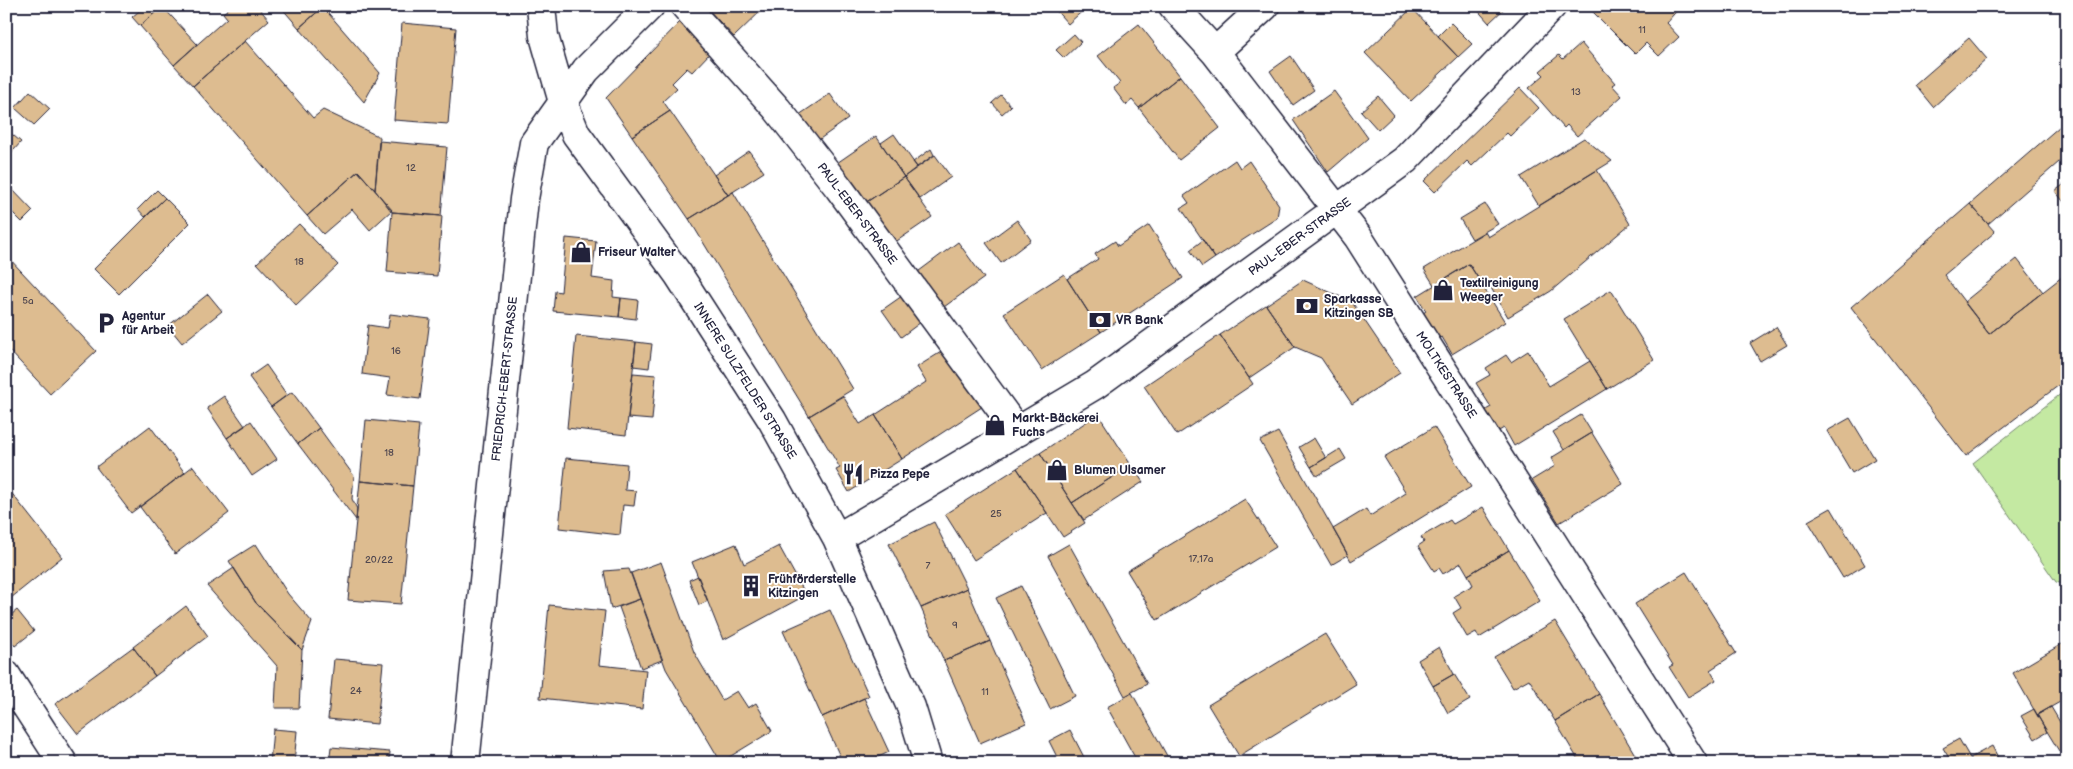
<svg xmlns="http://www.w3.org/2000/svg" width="2073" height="769" font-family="'Balsamiq Sans',sans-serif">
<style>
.green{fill:#c4e9a2;stroke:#73866e}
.building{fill:#ddbc90;stroke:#22223b}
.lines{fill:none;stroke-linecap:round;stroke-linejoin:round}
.minor-casing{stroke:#22223b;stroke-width:31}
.minor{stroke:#fff;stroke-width:28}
.labels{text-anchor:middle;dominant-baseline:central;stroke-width:4;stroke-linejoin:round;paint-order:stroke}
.number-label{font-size:10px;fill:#514850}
.street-label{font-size:12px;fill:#22223b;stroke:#fff}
.poi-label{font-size:12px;font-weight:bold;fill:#22223b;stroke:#fff;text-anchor:start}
</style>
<rect width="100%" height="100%" fill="#fff"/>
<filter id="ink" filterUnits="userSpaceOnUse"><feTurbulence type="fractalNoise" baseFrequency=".02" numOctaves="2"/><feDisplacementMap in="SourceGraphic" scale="10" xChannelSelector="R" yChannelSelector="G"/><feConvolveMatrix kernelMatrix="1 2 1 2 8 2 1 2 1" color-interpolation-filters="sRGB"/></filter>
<g filter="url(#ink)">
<path class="green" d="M2067 389V585L2056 582 1973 463Z"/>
<path class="building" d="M145 6H157L159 9 140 26 132 17Z
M162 6 197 44 174 65 140 26Z
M232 6H257L269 20 193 86 174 65 227 18 223 13Z
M280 6H324L299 28Z
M705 6H766L734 37Z
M1052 6H1088L1068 24Z
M1474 6H1507L1489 23Z
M1595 6H1681L1666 23 1679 37 1659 56 1646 43 1635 54 1591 10Z
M323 7 380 73 364 102 299 28Z
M1412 8 1458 57 1411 101 1365 53Z
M681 21 710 53 692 72 687 68 672 83 677 88 663 101 670 111 632 136 606 98Z
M402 23 456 28 448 124 394 120Z
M1451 23 1472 44 1458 57 1438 36Z
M1139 24 1180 76 1139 108 1132 100 1126 105 1113 88 1120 83 1098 56Z
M1074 34 1081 42 1064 58 1056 50Z
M1969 38 1987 59 1933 107 1915 85Z
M245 41 313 118 323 110 380 137 375 190 358 171 307 216 193 86Z
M1581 43 1615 83 1612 85 1622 96 1577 136 1567 125 1564 128 1529 88 1544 75 1540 71 1559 55 1563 59Z
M1291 56 1314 90 1293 105 1270 71Z
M1180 76 1220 128 1179 160 1139 108Z
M1520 88 1539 108 1510 136 1507 133 1472 166 1467 161 1435 192 1424 181Z
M30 91 50 109 34 125 15 108Z
M1334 91 1368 138 1328 172 1293 120Z
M830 94 848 119 817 141 799 115Z
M1001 95 1011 106 1002 114 992 103Z
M1378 96 1394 115 1378 130 1361 111Z
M670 111 728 195 689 219 632 136Z
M2067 120V155L1988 224 1970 204Z
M6 129 21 142 6 159Z
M894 134 917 167 904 177 881 143Z
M876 136 904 177 862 205 834 165Z
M1584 138 1612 161 1539 206 1521 177Z
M379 141 447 147 441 216 392 212 375 190Z
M931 149 934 155 917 167 913 162Z
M749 151 764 172 728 195 714 175Z
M935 155 951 177 920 199 904 177Z
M1235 160 1240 168 1249 161 1279 205 1277 218 1215 258 1181 208 1189 203 1184 196Z
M1597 170 1630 224 1551 291 1508 317 1487 281 1482 284 1469 264 1434 285 1424 269 1485 232 1488 237Z
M358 171 392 210 370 230 352 209 323 234 307 216Z
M904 177 932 217 891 245 862 205Z
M2067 182V206L2055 191Z
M11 188 33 211 22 222 6 206V192Z
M157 190 165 198 145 217 138 209Z
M733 192 853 389 809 416 689 219Z
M165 198 190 223 119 294 94 269Z
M1485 204 1498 224 1472 239 1460 219Z
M1970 204 1995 232 1944 275 1989 334 2067 273V379L1966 456 1851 307Z
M392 212 442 216 437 276 387 272Z
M1017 220 1031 240 1001 263 986 243Z
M299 224 338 265 296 305 257 263Z
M1149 225 1183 278 1101 332 1067 279 1098 259 1095 254 1115 241 1118 246Z
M566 238 596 241 592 278 614 281 613 297 621 298 619 317 553 311 555 291 561 292Z
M1203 240 1215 258 1202 267 1190 250Z
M958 242 984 278 937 312 911 277Z
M6 255 96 351 50 394 6 347Z
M2017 259 2043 292 1989 334 1964 302Z
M1469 264 1505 322 1452 354 1442 337 1438 340 1422 314 1426 311 1417 296Z
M1064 274 1101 332 1042 370 1004 313Z
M1303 280 1352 302 1400 373 1352 404 1321 358 1295 347 1266 305Z
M1611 290 1654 360 1607 389 1564 319Z
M208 294 222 311 182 343 168 326Z
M902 296 921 322 901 337 882 310Z
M621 298 638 300 636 319 619 317Z
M1266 305 1295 347 1249 378 1220 335Z
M390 314 430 319 420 399 387 395 390 378 362 374 368 325 388 328Z
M1776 327 1787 345 1760 361 1750 343Z
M1220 335 1253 384 1177 435 1144 386Z
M576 336 636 342 626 435 567 428Z
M636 342 652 344 649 368 633 366Z
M949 347 988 403 902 459 875 415 926 382 917 367Z
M1528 351 1549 386 1590 361 1607 389 1514 446 1504 428 1497 432 1484 411 1491 407 1476 383 1490 375 1486 368 1506 355 1511 362Z
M266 365 287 395 271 407 249 377Z
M633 373 656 375 652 420 628 418Z
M292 392 319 428 298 444 271 407Z
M224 396 245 426 227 438 207 408Z
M843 396 860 424 875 415 902 459 849 492 836 470 840 468 809 416Z
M1098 414 1131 465 1072 503 1040 453Z
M1581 415 1592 433 1564 450 1553 432Z
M1850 418 1875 459 1852 473 1827 431Z
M366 420 419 425 413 486 360 481Z
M251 421 277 459 252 476 227 438Z
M150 426 185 473 131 513 96 467Z
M1434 427 1471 487 1351 561 1333 529 1366 509 1370 516 1406 493 1384 457Z
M319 428 354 476 352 499 357 509 356 520 298 444Z
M1278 432 1348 555 1331 565 1260 441Z
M1592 433 1623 484 1559 523 1532 480 1555 466 1551 458Z
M1314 438 1326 458 1311 467 1299 447Z
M1340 449 1346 459 1317 476 1311 467Z
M1040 453 1085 523 1063 537 1017 468Z
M566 458 627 464 625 490 636 491 634 506 623 505 620 535 559 528Z
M1131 465 1143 482 1084 520 1072 503Z
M193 466 229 513 175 554 140 507Z
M1017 468 1047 513 974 560 945 514Z
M360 481 413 486 401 604 348 600Z
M6 486 62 557 6 602Z
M1245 499 1276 547 1157 620 1127 571Z
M1483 507 1509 550 1468 575 1461 563 1443 574 1439 568 1434 571 1418 546 1424 542 1421 537 1450 520 1453 524Z
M1831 508 1865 565 1843 578 1808 521Z
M934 522 967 588 921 608 889 544Z
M256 544 288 594 312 622 302 650 256 603 229 561Z
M736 544 744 564 779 546 806 595 723 640 692 562Z
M1069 544 1147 684 1125 696 1048 556Z
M1509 550 1540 601 1479 638 1476 632 1467 637 1453 613 1461 608 1454 596 1473 585 1468 575Z
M661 562 694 652 722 700 737 691 748 708 756 703 772 731 721 762 666 669 631 573Z
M234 568 256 603 302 650 299 708H275L277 666 207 586Z
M629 569 640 599 611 609 604 571Z
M1686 572 1736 653 1710 670 1716 680 1688 697 1669 667 1673 665 1635 604Z
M698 576 708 601 699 605 689 580Z
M1021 586 1075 696 1050 709 996 598Z
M967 588 990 641 944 661 921 608Z
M640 599 662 660 641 668 619 607Z
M549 605 605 611 599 665 646 670 642 709 540 698Z
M186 606 208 636 155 676 133 647Z
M17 610 34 631 15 646 6 635V619Z
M830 610 869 696 822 717 783 631Z
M1555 621 1599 694 1555 721 1529 679 1513 688 1494 657Z
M1325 634 1356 684 1239 756 1208 705Z
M990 641 1026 723 980 743 944 661Z
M2067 641V698L2037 715 2013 673Z
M133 647 155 676 78 734 55 704Z
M1439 647 1454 674 1433 686 1418 660Z
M334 659 383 663 377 724 328 719Z
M1454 674 1470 700 1448 713 1433 686Z
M1132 693 1171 763H1138L1107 707Z
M1599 694 1640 763H1580L1555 721Z
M864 698 889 752 866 763H843L822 717Z
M2051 707 2067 734V747L2059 751 2037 715Z
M2034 709 2047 732 2035 739 2021 716Z
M273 729 297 731 294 763H270Z
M1070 730 1087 763H1060L1049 741Z
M1959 739 1970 758 1973 763H1952L1943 748Z
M1992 746 2001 763H1973L1970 758Z
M331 747 390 752 389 763H329Z"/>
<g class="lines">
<g class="minor-casing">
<path id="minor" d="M541 6 544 36 563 102 576 134 678 274 772 420 837 538 911 707 928 763
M685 6 777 109 839 188 1018 432
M1173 6 1215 52 1358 237 1693 763
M1215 52 1265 6
M837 538 1095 385 1405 160 1552 6
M6 675 63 763
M465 763 524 199 534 143 586 70 650 6"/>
</g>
<use href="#minor" class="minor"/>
</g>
</g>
<defs>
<g id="shop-bare" transform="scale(1.725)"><path d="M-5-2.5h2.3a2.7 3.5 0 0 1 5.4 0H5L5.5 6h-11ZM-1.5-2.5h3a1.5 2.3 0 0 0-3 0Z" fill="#22223b" stroke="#fff" stroke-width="2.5" paint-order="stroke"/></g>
<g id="bank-bare" transform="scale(1.725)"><path d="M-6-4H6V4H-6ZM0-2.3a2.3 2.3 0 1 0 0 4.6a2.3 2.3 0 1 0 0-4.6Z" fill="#22223b" stroke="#fff" stroke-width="2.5" paint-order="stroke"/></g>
<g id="parking-bare" transform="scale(1.725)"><path d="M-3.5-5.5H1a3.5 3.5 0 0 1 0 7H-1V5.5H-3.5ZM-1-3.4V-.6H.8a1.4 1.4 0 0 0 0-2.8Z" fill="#22223b" stroke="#fff" stroke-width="2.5" paint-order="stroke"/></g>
<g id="restaurant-bare" transform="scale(1.725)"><path d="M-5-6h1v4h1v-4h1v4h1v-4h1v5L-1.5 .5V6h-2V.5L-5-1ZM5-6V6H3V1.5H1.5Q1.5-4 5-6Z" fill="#22223b" stroke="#fff" stroke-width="2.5" paint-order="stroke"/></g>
<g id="building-bare" transform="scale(1.725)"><path d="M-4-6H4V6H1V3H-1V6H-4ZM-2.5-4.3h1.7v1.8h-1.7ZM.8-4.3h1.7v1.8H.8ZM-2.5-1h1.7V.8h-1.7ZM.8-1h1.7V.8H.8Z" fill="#22223b" stroke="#fff" stroke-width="2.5" paint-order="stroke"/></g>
</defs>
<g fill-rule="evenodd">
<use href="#shop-bare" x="581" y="252"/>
<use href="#shop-bare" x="1443" y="290"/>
<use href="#bank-bare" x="1307" y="306"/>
<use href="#bank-bare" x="1100" y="320"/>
<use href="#parking-bare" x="106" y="323"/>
<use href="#shop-bare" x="995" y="425"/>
<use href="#shop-bare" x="1057" y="470"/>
<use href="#restaurant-bare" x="853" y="474"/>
<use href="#building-bare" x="751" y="586"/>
</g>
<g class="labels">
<g class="number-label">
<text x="1642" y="30">11</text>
<text x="1576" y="92">13</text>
<text x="411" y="168">12</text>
<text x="299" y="262">18</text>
<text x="28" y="301">5a</text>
<text x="396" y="351">16</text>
<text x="389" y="453">18</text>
<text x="996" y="514">25</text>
<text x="1201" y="559">17,17a</text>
<text x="379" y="560">20/22</text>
<text x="928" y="566">7</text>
<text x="955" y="625">9</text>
<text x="356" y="691">24</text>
<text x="985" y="692">11</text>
</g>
<g class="street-label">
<text transform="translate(857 214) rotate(53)">PAUL-EBER-STRASSE</text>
<text transform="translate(1300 237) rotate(-36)">PAUL-EBER-STRASSE</text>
<text transform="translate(1446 375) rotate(57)">MOLTKESTRASSE</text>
<text transform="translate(505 379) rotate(-84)">FRIEDRICH-EBERT-STRASSE</text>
<text transform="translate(745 381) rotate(58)">INNERE SULZFELDER STRASSE</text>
</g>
<g class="poi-label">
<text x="598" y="252">Friseur Walter</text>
<text x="1460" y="283">Textilreinigung<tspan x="1460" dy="14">Weeger</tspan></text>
<text x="1324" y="299">Sparkasse<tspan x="1324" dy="14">Kitzingen SB</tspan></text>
<text x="122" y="316">Agentur<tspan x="122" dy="14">für Arbeit</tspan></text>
<text x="1116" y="320">VR Bank</text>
<text x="1012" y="418">Markt-Bäckerei<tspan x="1012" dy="14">Fuchs</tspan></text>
<text x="1074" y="470">Blumen Ulsamer</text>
<text x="870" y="474">Pizza Pepe</text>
<text x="768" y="579">Frühförderstelle<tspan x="768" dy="14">Kitzingen</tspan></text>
</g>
</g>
<rect width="2073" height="769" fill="none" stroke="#fff" stroke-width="25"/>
<rect x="12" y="12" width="2048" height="744" fill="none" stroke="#22223b" stroke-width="2" filter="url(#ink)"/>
</svg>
